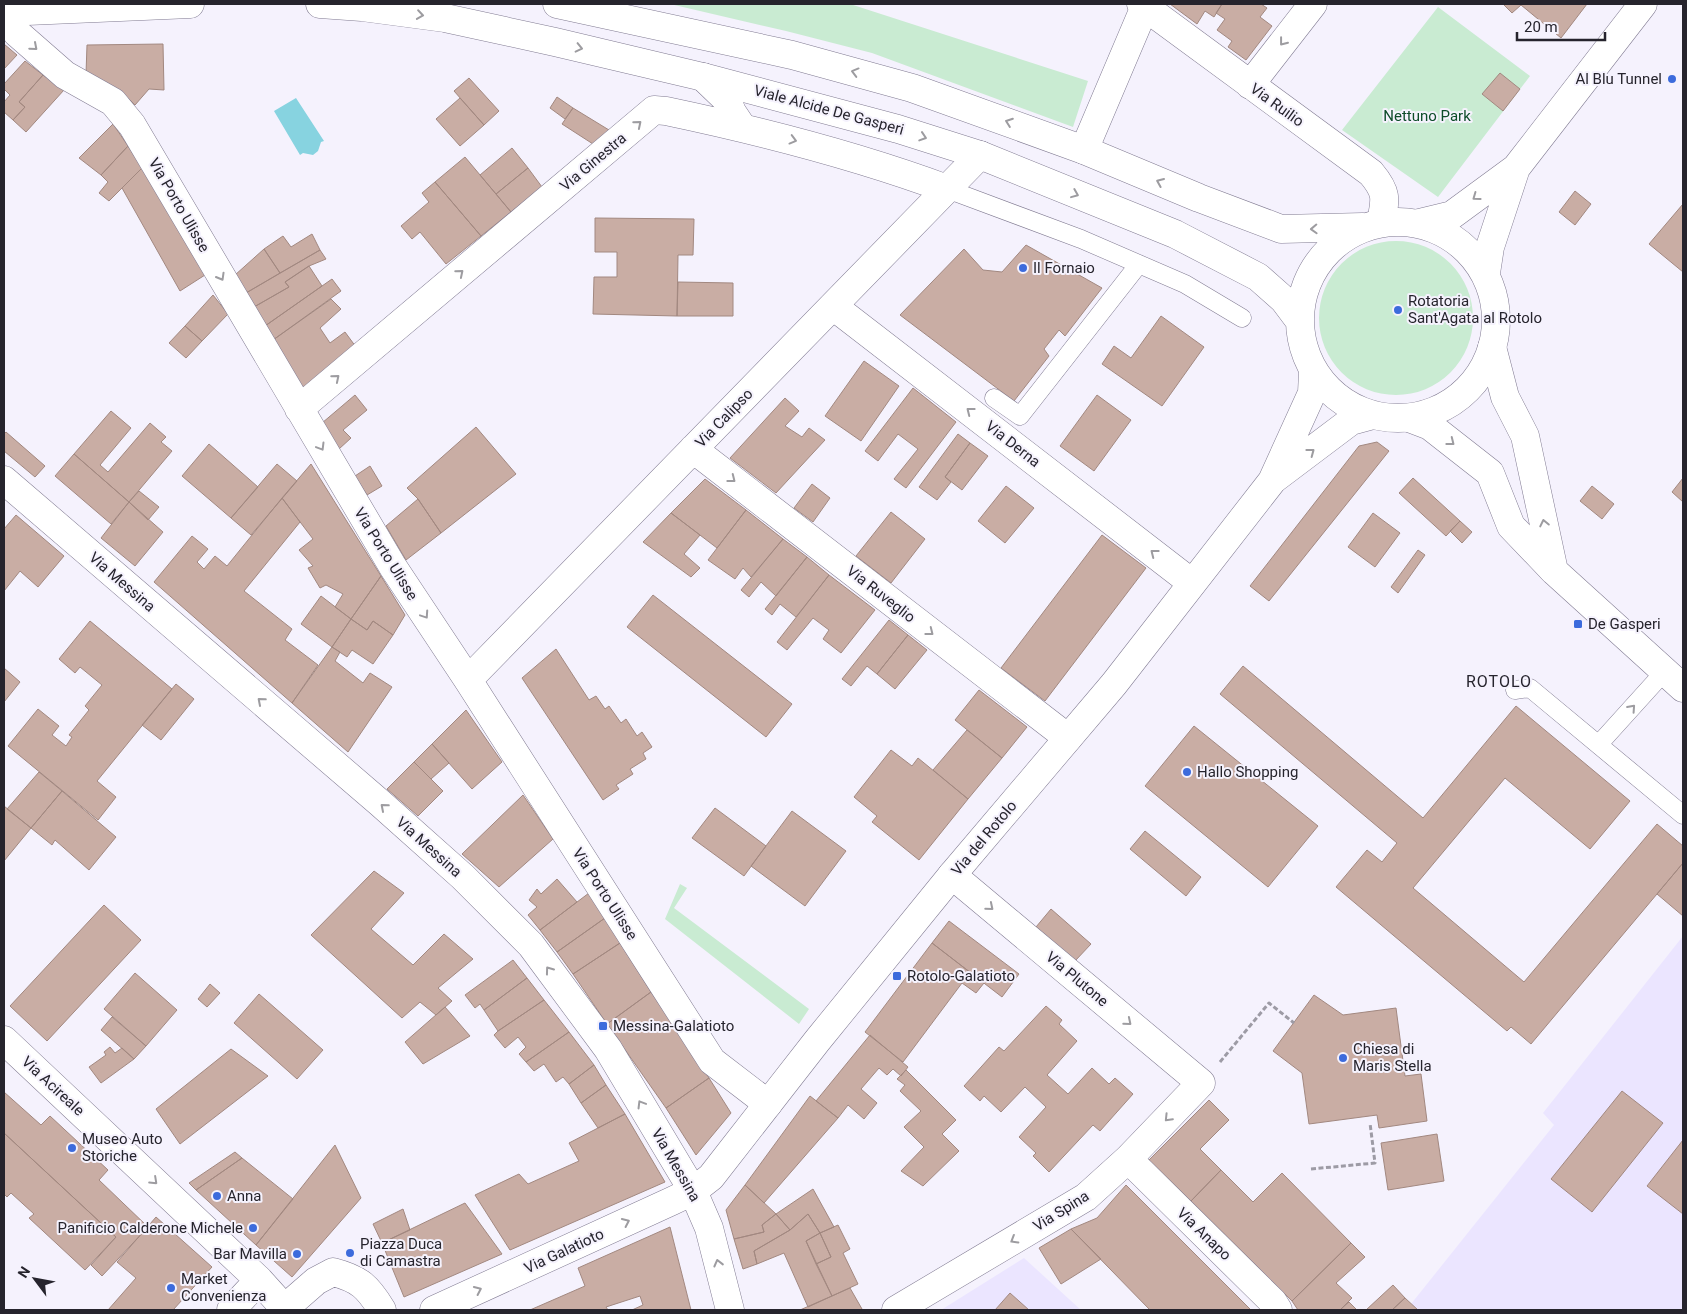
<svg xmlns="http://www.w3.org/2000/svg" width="1687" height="1314" font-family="Roboto,sans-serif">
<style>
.built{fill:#ebe5ff}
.green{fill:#c9ebd2}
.water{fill:#87d3e0}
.building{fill:#c9ada4;stroke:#a28880}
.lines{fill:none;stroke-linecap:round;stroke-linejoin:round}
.lane-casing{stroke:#817b92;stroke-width:19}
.street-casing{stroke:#817b92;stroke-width:29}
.secondary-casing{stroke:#817b92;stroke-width:29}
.path{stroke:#9d9ba5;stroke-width:3;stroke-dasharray:5 2.5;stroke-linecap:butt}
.lane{stroke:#fff;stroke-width:18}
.street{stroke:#fff;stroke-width:28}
.secondary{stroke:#fff;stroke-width:28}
.oneway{stroke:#9d9ca0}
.poi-dot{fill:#3c6bdc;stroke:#f5f2fd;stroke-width:2}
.labels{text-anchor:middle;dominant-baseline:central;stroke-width:4;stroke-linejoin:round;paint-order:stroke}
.poi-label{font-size:15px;fill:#26242d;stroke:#f5f2fd;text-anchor:start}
.street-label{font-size:15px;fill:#26242d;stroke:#f5f2fd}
.park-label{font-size:15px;fill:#0d4c29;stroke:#f5f2fd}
.neighbourhood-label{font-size:16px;letter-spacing:1px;fill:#26242d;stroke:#f5f2fd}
</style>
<rect width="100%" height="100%" fill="#f5f2fd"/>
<path class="built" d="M1683 936V1310H1418L1411 1304 1554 1125 1543 1113Z
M1024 1258 1081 1310H941Z"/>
<path class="green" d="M670 4H850L1088 81 1073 127 872 53 786 31Z
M1438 7 1530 76 1438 197 1342 130Z
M1319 318a77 77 0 1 1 154 0a77 77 0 1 1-154 0Z
M680 884 687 888 674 908 809 1009 799 1024 665 919Z"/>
<path class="water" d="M296 98 324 141 321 142 318 151 313 155 303 153 300 155 274 111Z"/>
<path class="building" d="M1170 4H1222L1214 17 1205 11 1197 24Z
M1222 4H1261L1267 8 1260 17 1272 26 1246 60 1228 47 1232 41 1217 30 1225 19 1216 13Z
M1503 4H1587L1561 38 1521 5 1512 13Z
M4 44 17 55 4 69Z
M163 44 164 90 149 89 135 105 123 93 86 74 87 45Z
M25 61 43 75 19 102 25 107 13 120 4 112V102L10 95 4 89V84Z
M1500 73 1520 89 1503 111 1482 94Z
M43 75 64 90 26 132 13 120 25 107 19 102Z
M469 78 499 111 484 125 454 91Z
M557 97 573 108 565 119 550 108Z
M460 98 484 125 460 146 436 119Z
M573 108 609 130 593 144 562 124Z
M113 124 128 146 101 175 79 158Z
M128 146 142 168 109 201 99 193 108 182 101 175Z
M512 148 528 168 496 194 480 175Z
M465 157 511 212 481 236 435 182Z
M142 168 205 275 180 291 122 188Z
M528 168 542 187 511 212 496 194Z
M435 182 481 236 446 264 420 232 412 239 401 226 429 202 422 193Z
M1575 191 1591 204 1575 225 1559 212Z
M1683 204V272L1649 244Z
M595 218 694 219 693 255H678L677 316 593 314 594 277H617V252H595Z
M312 234 320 250 280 273 264 249 283 236 291 247Z
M1026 245 1102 288 1065 336 1059 330 1044 349 1049 356 1014 401 900 315 964 249 983 270 1002 272Z
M264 249 280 273 246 293 235 275Z
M320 250 326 259 309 266 285 282 289 287 254 307 246 293Z
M309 266 322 286 265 326 254 307 289 287 285 282Z
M332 279 341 291 273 340 265 326Z
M678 282 733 283V316H677Z
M213 295 228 314 202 341 185 326Z
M331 299 341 309 320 328 330 343 345 332 356 347 303 390 273 340Z
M1161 316 1204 347 1162 406 1102 364 1114 346 1131 358Z
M185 326 202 341 186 358 169 343Z
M864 361 899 386 861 441 825 416Z
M913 388 956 422 906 488 894 479 918 449 898 434 878 461 865 451Z
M355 395 367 410 343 430 351 438 339 449 322 423Z
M1097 395 1131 420 1094 471 1060 446Z
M785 398 799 411 785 426 802 437 809 428 825 440 776 493 730 458Z
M111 411 131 428 100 465 108 472 150 423 166 437 161 442 172 451 129 502 74 454Z
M476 427 516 474 441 533 418 499 407 488Z
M6 432 45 466 35 477 4 451V434Z
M958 434 970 443 945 477 951 482 937 500 919 487Z
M1377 442 1389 451 1269 601 1250 586 1359 446Z
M970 443 988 456 962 490 945 477Z
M209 444 258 487 231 518 182 476Z
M74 454 129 502 111 524 55 476Z
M277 464 297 481 251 535 231 518Z
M311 464 381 576 351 619 335 607 343 594 326 585 320 588 308 568 313 566 299 550 313 539 282 498Z
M370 466 382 486 367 495 355 476Z
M1413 478 1460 521 1446 536 1399 493Z
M1683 478V502L1672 492Z
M705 479 746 510 717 548 671 513Z
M812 484 830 498 813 522 794 508Z
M1006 486 1034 508 1005 543 978 521Z
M1592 486 1614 504 1602 519 1580 501Z
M139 491 159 507 148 520 129 502Z
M282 498 300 522 244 591 292 629 285 640 318 665 292 703 154 582 192 536 208 549 197 562 204 569 215 556 227 566Z
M418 499 441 533 406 560 386 526Z
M129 502 163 532 135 566 101 538Z
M746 510 783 539 751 577 743 568 735 579 708 560Z
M891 512 925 539 891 583 856 556Z
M671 513 700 535 684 554 700 568 691 577 643 542Z
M1373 513 1400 533 1375 567 1348 547Z
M16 515 64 556 38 587 20 571 4 591V529Z
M1460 521 1472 532 1462 543 1450 531Z
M1102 535 1146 568 1045 701 1001 668Z
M783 539 807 557 776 596 761 582 749 597 741 590Z
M1418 550 1425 555 1398 593 1391 587Z
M807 557 829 575 796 617 780 604 772 615 765 609Z
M829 575 875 610 841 653 823 639 829 630 813 618 787 650 777 642Z
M381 576 405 615 393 635 373 621 367 630 351 619Z
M653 595 792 704 766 737 627 627Z
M321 596 351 619 332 647 301 624Z
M351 619 367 630 373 621 393 635 373 664 352 650 347 657 332 647Z
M889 620 908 635 877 674 867 666 851 686 842 679Z
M90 621 172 689 97 781 116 797 98 820 8 746 38 709 59 726 52 735 66 746 72 737 69 735 89 710 85 706 102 685 80 667 75 673 59 659Z
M908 635 927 650 895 689 877 674Z
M332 647 340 652 335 661 363 683 370 673 392 687 348 752 292 703Z
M556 649 589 700 596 696 605 709 609 706 621 723 626 719 637 736 642 732 652 747 643 753 646 759 630 769 633 774 616 785 619 789 603 800 522 678Z
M1243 666 1423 818 1516 706 1630 801 1590 849 1505 778 1413 888 1524 982 1657 824 1683 846V863L1531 1044 1511 1027 1507 1031 1336 887 1367 850 1382 862 1397 843 1220 694Z
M4 668 20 682 4 702Z
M176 684 194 699 161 740 142 725Z
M979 690 1027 727 1002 758 955 720Z
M466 710 502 762 472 789 432 744Z
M1194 726 1318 826 1268 887 1145 786Z
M967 730 1002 758 968 799 933 770Z
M432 744 449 763 431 779 414 762Z
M891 750 912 766 918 758 968 799 919 860 872 822 877 816 854 797Z
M414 762 443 791 418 816 387 789Z
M39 772 62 791 31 828 7 809Z
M62 791 116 837 89 870 55 840 52 845 31 828Z
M523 795 553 839 499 887 462 854Z
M4 806 31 828 4 861Z
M715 808 766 846 744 876 692 838Z
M792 811 846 851 805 906 751 866Z
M1145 831 1201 877 1186 896 1130 849Z
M1683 863V916L1657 894Z
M374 871 404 893 371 929 413 965 444 934 473 959 438 988 452 1001 436 1015 420 1002 402 1018 311 935Z
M557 879 577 902 540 930 528 915 537 907 529 900 537 889 541 894Z
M589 893 605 918 557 952 540 930Z
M104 905 141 940 47 1041 10 1006Z
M1051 909 1091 944 1075 961 1036 927Z
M605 918 620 943 573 974 557 952Z
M949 921 1019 974 1002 997 932 943Z
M620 943 651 992 607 1024 573 974Z
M932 943 984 983 976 993 962 983 903 1062 865 1032Z
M513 960 527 978 484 1010 480 1004 475 1008 465 995Z
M135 973 177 1010 146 1046 104 1009Z
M527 978 544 1000 498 1031 484 1010Z
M210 984 220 993 207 1007 198 999Z
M651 992 709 1078 666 1108 607 1024Z
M259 994 323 1050 297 1079 234 1023Z
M1314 995 1343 1015 1396 1008 1405 1076 1421 1074 1427 1121 1379 1128 1377 1115 1309 1124 1302 1073 1273 1051Z
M544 1000 569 1032 526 1062 519 1054 526 1047 518 1037 505 1048 494 1035 498 1031Z
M1046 1006 1062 1020 1059 1024 1077 1041 1047 1075 1068 1094 1092 1068 1109 1084 1115 1078 1133 1094 1100 1131 1093 1125 1049 1172 1033 1156 1036 1153 1019 1137 1046 1107 1025 1087 1001 1112 984 1096 980 1101 964 1086 999 1047 1004 1051Z
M445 1007 470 1036 423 1064 405 1042Z
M112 1017 146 1046 134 1059 101 1030Z
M569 1032 594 1065 569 1084 563 1077 556 1082 544 1064 534 1071 526 1062Z
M870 1035 908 1067 901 1076 893 1069 887 1075 879 1068 861 1089 877 1103 864 1119 848 1105 838 1118 816 1101Z
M110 1047 115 1053 122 1048 134 1059 101 1083 89 1067 106 1055 104 1052Z
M231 1049 268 1076 180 1144 156 1109Z
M594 1065 606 1085 581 1103 569 1084Z
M906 1070 956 1120 942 1134 959 1151 923 1186 901 1171 924 1147 904 1127 921 1111 900 1091 905 1085 897 1079Z
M709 1078 731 1113 696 1155 666 1108Z
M606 1085 625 1114 598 1128 581 1103Z
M1622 1091 1663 1123 1592 1212 1551 1179Z
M4 1092 41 1125 50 1116 108 1170 99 1180 148 1227 102 1276 91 1265 116 1237 4 1133Z
M810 1096 838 1118 764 1203 745 1185Z
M1209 1100 1229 1120 1200 1149 1221 1170 1191 1201 1149 1160Z
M625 1114 665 1182 510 1250 475 1195 519 1174 528 1184 579 1161 569 1143Z
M4 1133 116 1237 85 1270 29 1218 34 1214 11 1193 7 1197 4 1194Z
M1437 1134 1444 1181 1388 1190 1381 1143Z
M1683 1140V1214L1647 1186Z
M335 1145 361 1198 292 1277 256 1245Z
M235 1152 242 1158 196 1190 189 1183Z
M242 1158 293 1199 256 1245 196 1190Z
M1221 1170 1253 1202 1282 1173 1351 1243 1292 1301 1191 1201Z
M745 1185 776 1214 762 1225 764 1232 734 1239 726 1210Z
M1126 1185 1251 1310H1150L1071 1229 1097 1218Z
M813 1189 834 1227 820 1233 808 1214 790 1230 776 1214Z
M465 1203 502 1254 404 1297 382 1243Z
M403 1209 410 1230 382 1243 373 1224Z
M776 1214 790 1230 754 1251 757 1264 743 1269 734 1239 764 1232 762 1225Z
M808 1214 820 1233 806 1241 832 1296 808 1307 784 1253 757 1264 754 1251 790 1230Z
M156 1217 212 1267 173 1310H108L136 1278 117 1262Z
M838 1225 850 1249 843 1253 858 1284 832 1296 816 1264 831 1257 820 1233Z
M670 1227 691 1310H632L643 1305 640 1296 606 1307 608 1310H530L585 1286 578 1268Z
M1071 1229 1101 1259 1061 1284 1039 1248Z
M820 1233 831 1257 816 1264 806 1241Z
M1351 1243 1365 1257 1336 1283 1352 1298 1340 1310H1298L1292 1301Z
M1393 1285 1405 1298 1392 1310H1366Z
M850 1288 862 1309 860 1310H800Z
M1010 1293 1029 1310H995Z
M1405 1298 1418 1310H1392Z
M1349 1302 1357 1310H1340Z"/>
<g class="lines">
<g class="lane-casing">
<path id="lane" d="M947 189 1081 239 1185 284 1242 318
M994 398 1020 416 1139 264
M1515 690 1530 688 1683 815
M1599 744 1665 671"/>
</g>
<g class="street-casing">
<path id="street" d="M1141 4 1371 173C1387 192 1386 198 1381 222
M4 10 17 33 65 75 113 102 132 125 393 567 468 680 712 1061 768 1104
M703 77 727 100 732 112 742 127
M1250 85 1313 4
M1084 150 1146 4
M833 306 1192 583
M1492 347 1505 397 1525 436 1554 571
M299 409 654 110 666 111C761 131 855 155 947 189
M1409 418 1430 426 1490 473 1511 526 1554 571 1683 688
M693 449 1068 738
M4 480 380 803 463 877 531 945 608 1049 693 1191
M468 680 980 155
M4 1040 259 1280 286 1310
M1128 1159 1273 1302 1278 1310
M285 1308 316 1281 333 1272C360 1279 368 1287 382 1310
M231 1310 259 1280
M896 1310 1086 1197 1128 1159 1201 1083 952 875"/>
</g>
<g class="secondary-casing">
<path id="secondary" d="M320 4 362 7 445 18 555 42 703 77 898 129 980 155 1175 234 1258 277 1284 300 1299 320
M557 4 792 55 912 88 1084 150 1199 198 1281 229 1363 227
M4 12 190 4
M1300 320a98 98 0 1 1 196 0a98 98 0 1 1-196 0Z
M1419 223 1452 215 1516 168 1643 4
M1486 273 1490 247 1516 168
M1274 479 1351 421 1373 415
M693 1191 709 1228 730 1310
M434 1310 672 1201 693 1191 711 1177 817 1041 952 875 1114 684 1272 481 1312 393 1313 372"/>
</g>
<path class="path" d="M1220 1062 1269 1003 1294 1023
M1311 1169 1375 1163 1370 1123"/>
<use href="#lane" class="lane"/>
<use href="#street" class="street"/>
<use href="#secondary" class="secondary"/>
</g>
<defs><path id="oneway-chevron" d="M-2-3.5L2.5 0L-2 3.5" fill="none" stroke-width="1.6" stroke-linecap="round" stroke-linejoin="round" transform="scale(1.25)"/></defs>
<g class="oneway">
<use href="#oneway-chevron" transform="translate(420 15) rotate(8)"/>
<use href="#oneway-chevron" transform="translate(1283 42) rotate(128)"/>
<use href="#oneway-chevron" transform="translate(34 47) rotate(41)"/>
<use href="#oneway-chevron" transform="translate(579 48) rotate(13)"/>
<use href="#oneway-chevron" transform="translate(855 72) rotate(-165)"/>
<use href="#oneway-chevron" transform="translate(1009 122) rotate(-160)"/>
<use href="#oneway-chevron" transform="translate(638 124) rotate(-40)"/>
<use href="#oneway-chevron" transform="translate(923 137) rotate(18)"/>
<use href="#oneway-chevron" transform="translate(793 140) rotate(15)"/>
<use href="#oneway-chevron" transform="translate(1160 182) rotate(-157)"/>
<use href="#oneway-chevron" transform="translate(1075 194) rotate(22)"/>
<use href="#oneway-chevron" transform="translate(1476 197) rotate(144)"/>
<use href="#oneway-chevron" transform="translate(1314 229) rotate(178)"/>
<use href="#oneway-chevron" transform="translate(460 273) rotate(-40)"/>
<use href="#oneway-chevron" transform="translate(221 277) rotate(60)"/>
<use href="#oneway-chevron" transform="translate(336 378) rotate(-40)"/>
<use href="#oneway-chevron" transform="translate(970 411) rotate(-142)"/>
<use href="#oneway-chevron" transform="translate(1451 442) rotate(38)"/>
<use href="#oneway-chevron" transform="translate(321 447) rotate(59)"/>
<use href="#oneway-chevron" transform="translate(1311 452) rotate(-37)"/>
<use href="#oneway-chevron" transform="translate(732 479) rotate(38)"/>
<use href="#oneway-chevron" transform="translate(1544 523) rotate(-102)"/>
<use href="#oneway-chevron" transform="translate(1154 553) rotate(-142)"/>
<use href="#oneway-chevron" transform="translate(425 615) rotate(56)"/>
<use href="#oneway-chevron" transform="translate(930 632) rotate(38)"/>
<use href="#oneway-chevron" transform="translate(261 701) rotate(-139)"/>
<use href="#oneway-chevron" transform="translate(1632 708) rotate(-48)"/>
<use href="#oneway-chevron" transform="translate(384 807) rotate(-139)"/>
<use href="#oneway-chevron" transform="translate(990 907) rotate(40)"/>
<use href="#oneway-chevron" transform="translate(549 970) rotate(-126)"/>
<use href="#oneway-chevron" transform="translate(1128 1022) rotate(40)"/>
<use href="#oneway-chevron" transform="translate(641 1104) rotate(-121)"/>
<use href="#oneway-chevron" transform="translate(1168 1118) rotate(134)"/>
<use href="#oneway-chevron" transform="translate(154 1181) rotate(43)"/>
<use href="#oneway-chevron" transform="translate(626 1222) rotate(-25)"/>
<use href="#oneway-chevron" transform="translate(1014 1240) rotate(149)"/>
<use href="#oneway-chevron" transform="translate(718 1263) rotate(-104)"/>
<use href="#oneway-chevron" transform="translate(478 1290) rotate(-25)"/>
</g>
<g class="poi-dot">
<circle cx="1672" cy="79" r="5"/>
<circle cx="1023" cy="268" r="5"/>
<circle cx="1398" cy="310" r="5"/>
<rect x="1573" y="619" width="10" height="10" rx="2.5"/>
<circle cx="1187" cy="772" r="5"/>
<rect x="892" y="971" width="10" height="10" rx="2.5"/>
<rect x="598" y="1021" width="10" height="10" rx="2.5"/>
<circle cx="1343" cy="1058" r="5"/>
<circle cx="72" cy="1148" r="5"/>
<circle cx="217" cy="1196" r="5"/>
<circle cx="253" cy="1228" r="5"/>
<circle cx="350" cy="1253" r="5"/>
<circle cx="297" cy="1254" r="5"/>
<circle cx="171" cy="1288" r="5"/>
</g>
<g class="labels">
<g class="poi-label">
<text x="1662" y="79" text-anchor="end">Al Blu Tunnel</text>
<text x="1033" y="268">Il Fornaio</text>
<text x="1408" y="301">Rotatoria<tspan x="1408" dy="17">Sant'Agata al Rotolo</tspan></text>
<text x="1588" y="624">De Gasperi</text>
<text x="1197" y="772">Hallo Shopping</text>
<text x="907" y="976">Rotolo-Galatioto</text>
<text x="613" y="1026">Messina-Galatioto</text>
<text x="1353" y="1049">Chiesa di<tspan x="1353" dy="17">Maris Stella</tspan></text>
<text x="82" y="1139">Museo Auto<tspan x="82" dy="17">Storiche</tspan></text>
<text x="227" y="1196">Anna</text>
<text x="243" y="1228" text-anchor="end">Panificio Calderone Michele</text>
<text x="360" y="1244">Piazza Duca<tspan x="360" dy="17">di Camastra</tspan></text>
<text x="287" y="1254" text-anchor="end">Bar Mavilla</text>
<text x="181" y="1279">Market<tspan x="181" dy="17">Convenienza</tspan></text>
</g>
<g class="street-label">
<text transform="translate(1277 105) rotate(36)">Via Ruilio</text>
<text transform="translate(829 110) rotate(15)">Viale Alcide De Gasperi</text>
<text transform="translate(593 162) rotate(-40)">Via Ginestra</text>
<text transform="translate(179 205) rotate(60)">Via Porto Ulisse</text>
<text transform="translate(724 418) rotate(-46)">Via Calipso</text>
<text transform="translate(1013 444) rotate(38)">Via Derna</text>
<text transform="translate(386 554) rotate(58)">Via Porto Ulisse</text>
<text transform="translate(122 582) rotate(41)">Via Messina</text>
<text transform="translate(881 594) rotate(38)">Via Ruveglio</text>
<text transform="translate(984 838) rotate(-50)">Via del Rotolo</text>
<text transform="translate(429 847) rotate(42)">Via Messina</text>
<text transform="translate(605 894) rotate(57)">Via Porto Ulisse</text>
<text transform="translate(1077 979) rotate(40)">Via Plutone</text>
<text transform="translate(53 1086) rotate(43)">Via Acireale</text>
<text transform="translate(676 1165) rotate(60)">Via Messina</text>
<text transform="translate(1061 1211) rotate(-32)">Via Spina</text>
<text transform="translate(1204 1234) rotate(44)">Via Anapo</text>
<text transform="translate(564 1251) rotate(-25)">Via Galatioto</text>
</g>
<g class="park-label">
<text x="1427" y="116">Nettuno Park</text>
</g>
<g class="neighbourhood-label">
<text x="1499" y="681">ROTOLO</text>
</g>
</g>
<rect width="1687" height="1314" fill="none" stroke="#26242d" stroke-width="10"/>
<g transform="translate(35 1279) rotate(302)" stroke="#f5f2fd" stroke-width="4" paint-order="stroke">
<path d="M0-4L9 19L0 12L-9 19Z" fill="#26242d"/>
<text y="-8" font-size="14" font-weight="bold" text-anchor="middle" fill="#26242d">N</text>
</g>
<path d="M1517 32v8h88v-8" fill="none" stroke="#26242d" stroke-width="2.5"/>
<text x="1524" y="32" font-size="15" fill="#26242d" stroke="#f5f2fd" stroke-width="4" paint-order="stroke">20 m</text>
</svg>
